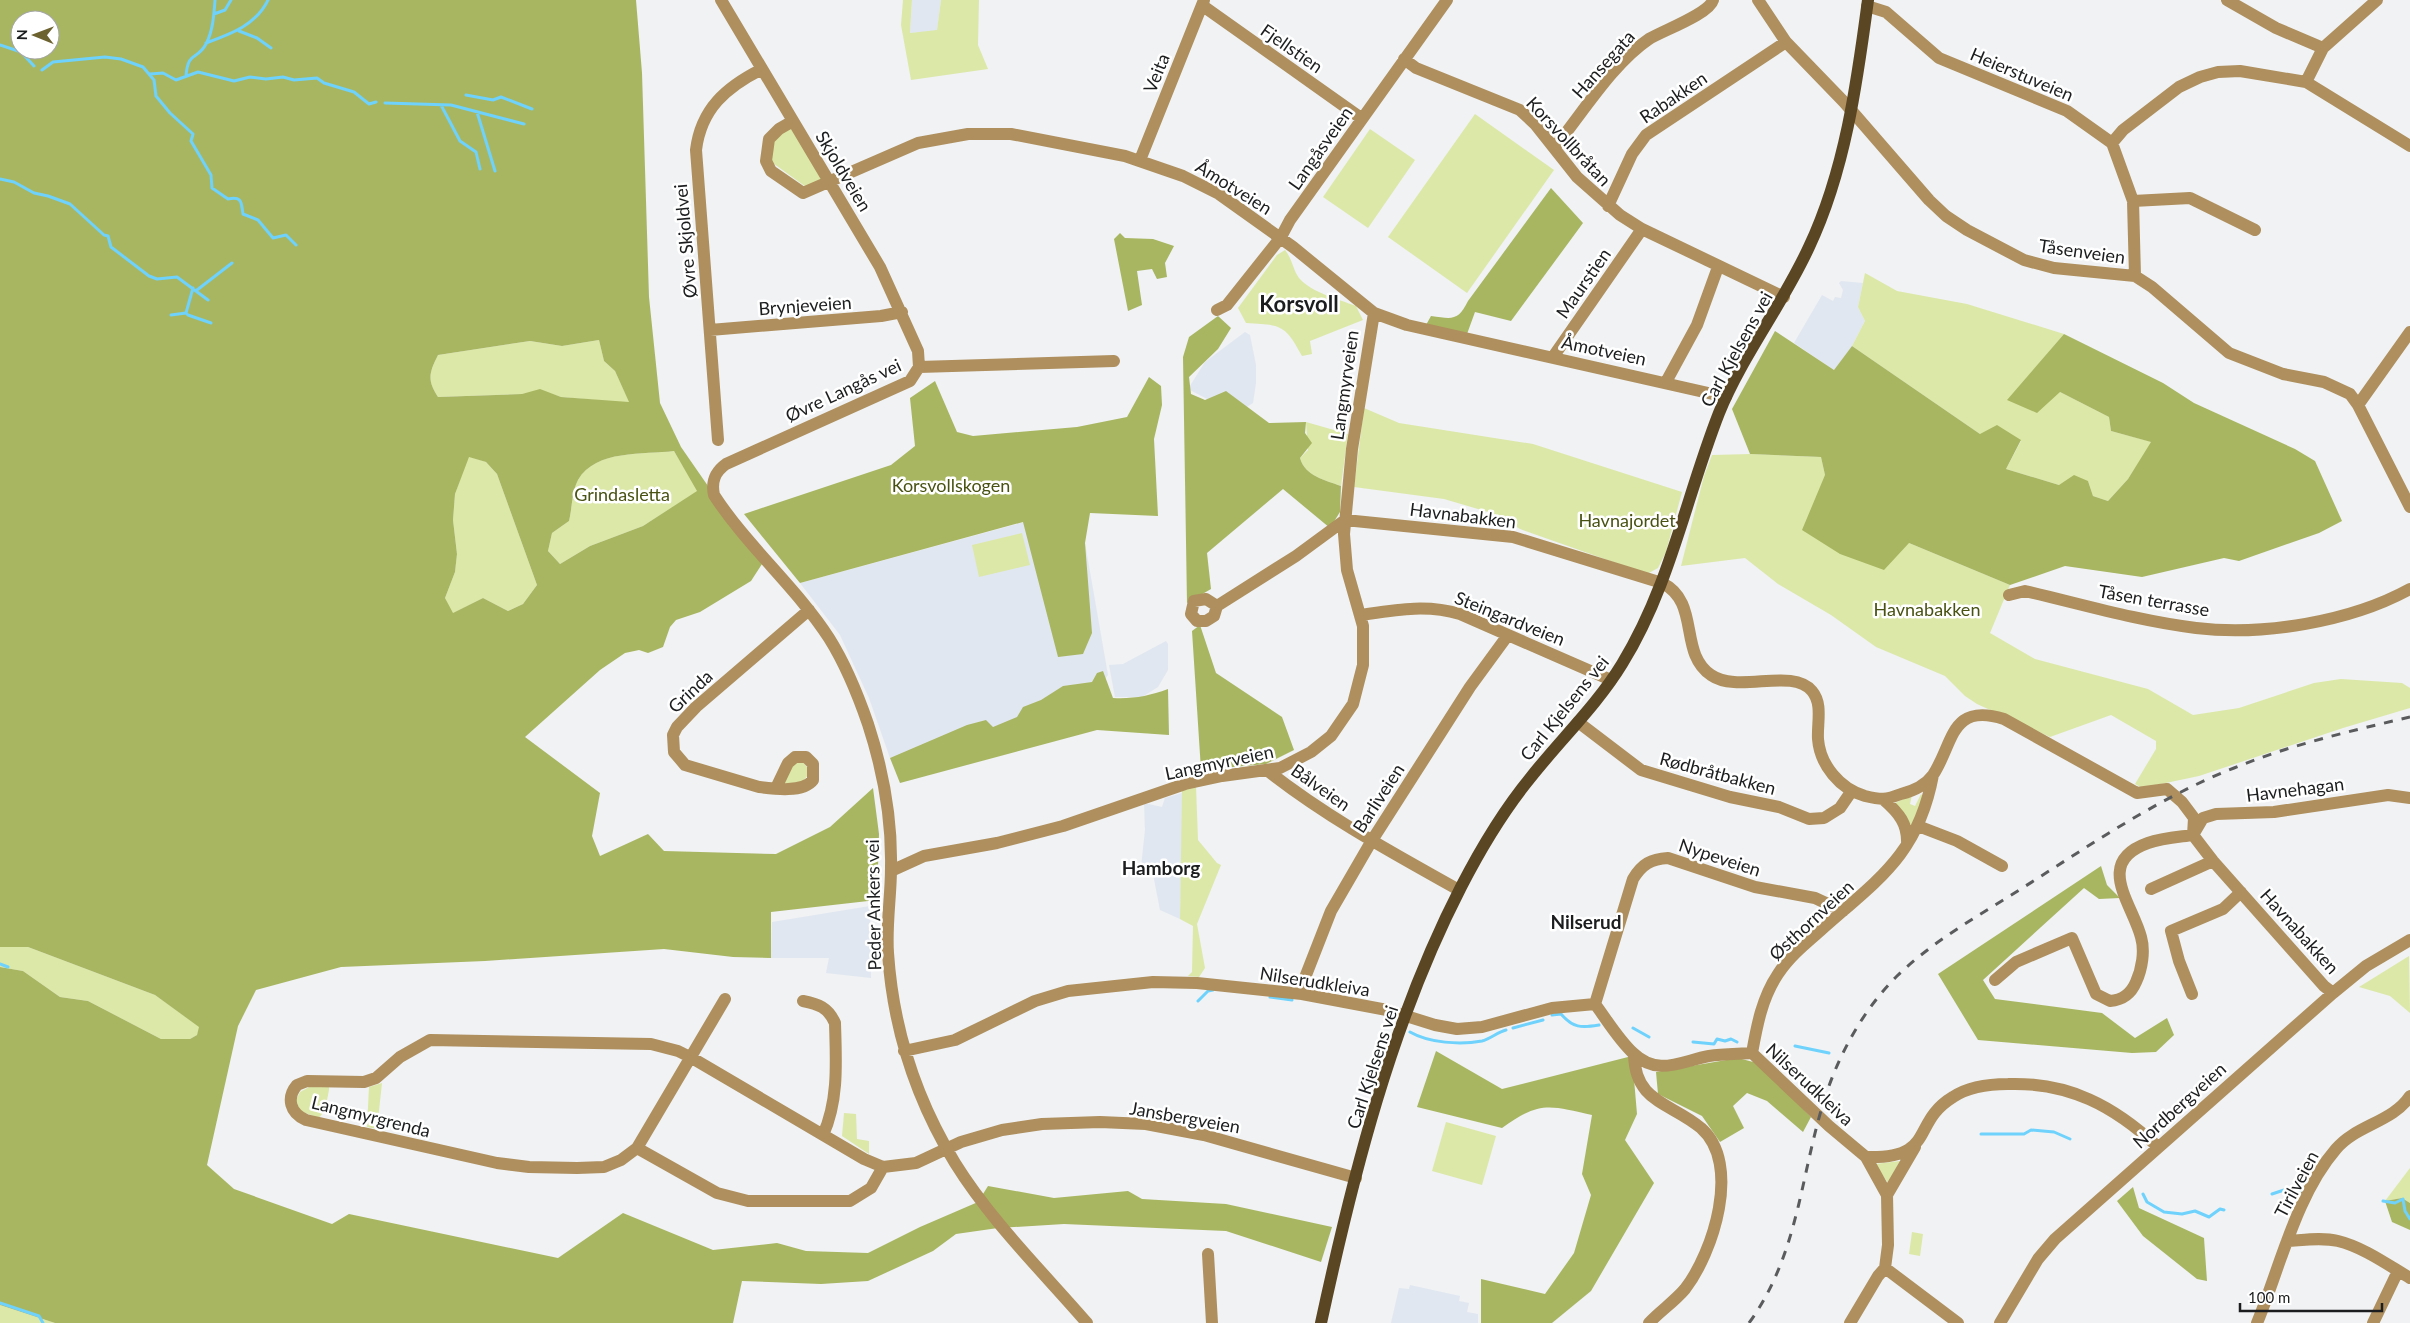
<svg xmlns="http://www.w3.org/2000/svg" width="2410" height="1323" font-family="Lato,sans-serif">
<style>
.built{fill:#e1e7f0}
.green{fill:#dce8a8}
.forest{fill:#a8b661;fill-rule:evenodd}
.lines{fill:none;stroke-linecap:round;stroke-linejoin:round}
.stream{stroke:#6ed2fc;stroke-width:3}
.minor{stroke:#ae8f5d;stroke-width:12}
.major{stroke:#5b4623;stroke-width:12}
.rail{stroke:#5a5b5c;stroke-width:3;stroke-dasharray:9 9;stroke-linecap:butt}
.labels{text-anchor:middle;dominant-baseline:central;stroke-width:5;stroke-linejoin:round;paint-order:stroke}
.street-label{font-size:18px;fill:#1c1d1e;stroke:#fff}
.park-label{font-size:18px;fill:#495213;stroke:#fff}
.neighbourhood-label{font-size:19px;font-weight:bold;fill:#1c1d1e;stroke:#fff}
.district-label{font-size:22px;font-weight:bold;fill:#1c1d1e;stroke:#fff}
</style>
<rect width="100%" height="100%" fill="#f0f2f4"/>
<path class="built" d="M912 0H941L937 31 910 33Z
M1841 281 1863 283 1858 307 1865 321 1852 346 1834 370 1794 343 1822 295 1833 301 1835 297 1841 298 1843 290 1839 283Z
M1245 332 1250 335 1256 365V383L1253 403 1232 416 1215 403 1188 389 1205 362Z
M1043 517 1085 543 1108 675 1091 697 890 758 869 698 840 635 800 583Z
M1166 641 1168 644V670L1158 687 1142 697H1115L1109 665 1123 664Z
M1182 793V841L1180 919 1160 910 1151 864 1141 867 1145 830 1144 803 1162 807 1165 798Z
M870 906 871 978 826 973 829 958H771L772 922Z
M1410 1285 1460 1296 1459 1301 1469 1303 1467 1312 1478 1314V1323H1391L1399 1288 1409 1289Z"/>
<path class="green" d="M903 0H912L910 33 937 30 941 0H979L978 45 988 69 911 80 901 25Z
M1475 114 1554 170 1467 293 1388 237Z
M789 128 794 131 822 179 806 187 770 161 772 140Z
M1370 129 1415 160 1368 228 1323 197Z
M1285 250C1292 258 1293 270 1299 278 1312 293 1338 299 1356 306L1363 320 1310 341 1312 354 1302 356C1285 324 1281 325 1246 323L1238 308 1277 255Z
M1865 273 1897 291 1967 304 2064 334 2008 400 2060 392 2109 417 2111 431 2152 442 2128 479 2108 501 2093 496 2088 481 2059 485 2006 469 2021 441 1980 434 1852 346 1865 321 1858 307Z
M599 340 604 361 615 371 630 403 561 397 540 390 523 394 438 397C427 380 429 373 438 355L530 341 562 346Z
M1364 408 1399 423 1533 444 1682 492 1666 552 1658 568 1647 574 1520 529 1495 514 1444 499 1354 487Z
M1306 422 1348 434 1341 486C1325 480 1305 476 1300 458L1308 450Z
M674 451 698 491 643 526 590 546 560 564 548 551 552 533 569 521C572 509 572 490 578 480 596 449 643 455 674 451Z
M1750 454 1821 457 1825 475 1909 543 2010 585 1990 633 2035 659 2148 689 2193 715 2239 708 2314 683 2341 679 2402 683 2410 688V708L2343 728 2199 776 2142 788 2135 784 2156 749V741L2111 715 2050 737 1977 704 1965 696 1945 676 1876 647 1831 615 1778 584 1745 558 1681 566 1704 476 1712 455Z
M468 456 486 462 497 474 537 585 523 604 508 611 483 598 452 614 445 598 455 572 457 554 453 520 455 494Z
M1022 533 1030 565 979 577 972 545Z
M802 761 811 772 802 782 785 784V779L792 764Z
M1196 786 1198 840 1217 863 1221 865 1197 924 1205 968 1199 977 1188 976 1192 972 1193 926 1180 919 1182 790Z
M1921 794 1923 796 1912 827 1895 803 1912 795 1910 804 1915 806Z
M0 947H28L155 995 200 1027 197 1035 190 1039H161L88 1001 60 997 23 971 0 967Z
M2409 956 2410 1013 2390 996 2359 987Z
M382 1083 377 1129 367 1127 369 1087Z
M311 1086 329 1087V1090L325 1110 319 1118 300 1111 296 1100 300 1092Z
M844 1113 856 1114 857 1139 869 1141V1154L842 1136Z
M1446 1122 1496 1136 1482 1185 1432 1171Z
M1900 1161 1888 1183 1875 1164Z
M2410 1168V1203L2402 1198 2385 1201Z
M1912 1232 1923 1234 1920 1256 1909 1254Z
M0 1305 3 1306 55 1323H0Z"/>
<path class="forest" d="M0 0H636L642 73 649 297 660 403 681 447 762 564 751 581 700 612 676 620 670 627 663 647 648 653 639 650 625 653 600 670 525 737 600 793 592 836 600 856 648 834 664 851 776 854 830 827 873 788 879 834 877 900 771 912V958L733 957 664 949 485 961 341 967 256 990 238 1026 207 1165 234 1189 332 1224 349 1214 558 1258 623 1213 713 1250 777 1243 806 1251 868 1253 920 1227 978 1202 988 1186 1054 1198 1128 1191 1142 1199 1226 1204 1332 1227 1321 1262 1226 1231 1064 1224 998 1228 956 1234 933 1251 868 1281 821 1284 742 1281 733 1323H55L0 1305V967L23 971 60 997 88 1001 161 1039H190L197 1035 199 1027 155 995 28 947H0ZM20 20H50V50H20ZM599 340 604 361 615 371 629 402 561 397 540 389 522 394 438 397C427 380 429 373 438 355L530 341 562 346ZM674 451 697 491 643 526 590 546 560 564 548 551 552 533 569 521C572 509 572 491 578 480 596 449 644 455 674 451ZM469 457 486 462 497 474 537 585 523 604 508 611 483 598 453 613 445 598 455 572 457 554 453 520 455 494Z
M1551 188 1583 223 1511 321 1475 312 1467 334 1426 325 1431 316C1453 319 1458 321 1468 301Z
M1120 233 1125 238 1153 239 1174 246 1165 263 1167 277 1157 279 1152 269 1137 271 1142 305 1128 311 1114 239Z
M1218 316 1231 328 1218 349 1189 377 1191 394 1205 400 1226 391 1269 423 1306 422 1305 433 1312 443 1300 458C1305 476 1325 480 1341 486L1340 512 1330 528 1283 489 1207 553 1211 589 1187 603 1183 357 1189 337Z
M1775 331 1834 370 1852 346 1980 434 1997 425 2021 440 2006 469 2059 485 2074 475 2088 481 2093 496 2108 501 2128 479 2151 442 2111 431 2109 417 2060 392 2037 413 2007 400 2064 334 2163 383 2194 403 2295 449 2315 461 2342 521 2319 533 2239 561 2224 558 2142 577 2065 566 2010 585 1909 543 1884 570 1840 554 1802 530 1825 475 1821 457 1750 454 1732 409Z
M1149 377 1161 386 1162 405 1154 439 1158 516 1090 513 1085 543 1092 633 1083 654 1058 657 1023 522 800 583 744 514 891 465 915 446 910 398 935 381 957 432 973 436 1077 427 1127 417Z
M1200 625 1216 673 1282 717 1294 750 1266 764 1201 770 1192 631Z
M1103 671 1113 698C1133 699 1149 696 1168 689L1169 735 1097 730 900 783 890 758 967 725 986 720 993 727 1017 717 1023 707 1041 700 1063 686 1092 682 1097 673Z
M2101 866 2107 885 2120 898 2099 899 2084 888 1983 980 1995 999 2102 1013 2135 1038 2167 1018 2174 1035 2156 1052 2132 1053 1978 1040 1938 974Z
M1436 1051 1502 1089 1632 1056 1637 1114 1625 1140 1654 1183 1591 1291 1552 1323H1481V1279L1545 1294 1574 1253 1591 1195 1582 1174 1592 1115C1549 1105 1539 1101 1502 1128L1417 1107Z
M1738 1058 1757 1063 1811 1117 1803 1132 1767 1101 1747 1093 1733 1106 1744 1128 1720 1142 1702 1116 1658 1094 1656 1072Z
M2133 1187 2139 1208 2204 1238 2207 1281 2197 1279 2143 1236 2117 1201Z
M2402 1198 2410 1203V1230L2392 1222 2385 1201Z"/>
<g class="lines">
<path class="stream" d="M214 14 225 10 231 0
M239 31 257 38 271 48
M206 43C231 34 256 25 268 0
M0 45 21 52 34 66
M42 70 53 62 105 57 121 59 143 67 154 80 156 96 170 113 193 134 191 141 211 175 212 188 228 199C243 196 241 203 243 214L258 220 273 238 286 235 296 245
M150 74 163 73 176 80 198 72 234 81 250 77 266 79 283 77 294 80 317 78 324 83 354 92 369 104 376 102
M186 76C188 50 197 61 206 44 213 31 214 14 215 0
M466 95 493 100 501 97 532 109
M385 103 451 105 524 124
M441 105 460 141 476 152 480 169
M477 112 495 171
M0 179 14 182 34 193 48 196 70 204 104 235 108 236 111 247 149 276 157 279 177 277 208 300
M197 290 232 263
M186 313 193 288
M171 315 186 313 188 315 211 323
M0 964 8 967
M1270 997 1292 1000
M1198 1001 1208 991 1213 990
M1552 1015 1561 1014C1573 1028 1581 1028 1599 1025
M1513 1028 1543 1020
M1633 1028 1649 1037
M1410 1032C1429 1043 1460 1045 1482 1041 1490 1039 1498 1032 1506 1030
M1693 1042 1714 1044 1717 1039 1725 1041 1731 1039 1737 1042
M1795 1046 1829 1053
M1981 1134H2024L2031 1130 2054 1132 2070 1139
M2143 1194 2147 1202 2164 1212 2182 1214 2195 1211 2209 1217 2220 1209 2224 1210
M2272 1194 2287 1189 2302 1191
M2383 1201 2395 1203 2403 1199 2405 1211 2410 1219
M0 1303 39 1316 43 1323"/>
<path class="minor" d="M721 0 880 267 918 351 919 367 910 381 726 464C715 472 711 481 714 495 747 546 796 587 829 638 846 665 858 695 868 724 883 770 892 820 891 868 891 896 886 925 888 953 893 1027 916 1099 955 1163 991 1221 1042 1271 1087 1323
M1758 0 1786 42 1844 102 1929 200 1946 216 1967 230 2024 260 2054 268 2135 276 2152 287 2229 353 2283 374 2324 382 2350 394 2358 405 2410 507
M2227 0 2276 28 2323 48 2377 0
M1203 6 1361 118
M1867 6 1886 12 1939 58 2067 111 2112 143 2133 201 2135 276
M1404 59 1416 68 1520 110 1535 124 1577 177 1620 215 1642 229 1784 297
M2306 82 2323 48
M793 121 779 129 769 139 766 161 771 171 803 193 918 143 968 134H1011L1125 156 1183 176 1219 194 1293 247 1374 313 1407 325 1726 397
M2112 143 2123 130 2179 87 2200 77 2218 72 2240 71 2306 82 2410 146
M1554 148C1582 114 1612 64 1649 39 1664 30 1709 14 1713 0
M1140 160 1204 0
M2133 201 2190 198 2255 230
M1608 206 1632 154 1646 135 1786 42
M1217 310 1227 305 1281 237 1290 220 1447 0
M710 330 881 316 902 312
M1553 357 1642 229
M919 367 1114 361
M1666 382 1697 325 1718 267
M2358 405 2410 332
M718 440 696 150C701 109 726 87 762 69
M2009 595 2025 591C2081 604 2138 621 2196 628 2263 636 2350 622 2410 589
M1217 606 1214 616 1206 621H1197L1191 614 1194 601 1206 599 1217 606 1296 556 1345 520 1513 537 1662 583C1701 602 1678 653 1711 675 1738 694 1792 667 1812 691 1823 704 1817 723 1818 739 1820 765 1840 789 1865 796 1882 800 1885 800 1901 794 1913 791 1925 786 1933 775 1954 743 1950 702 2004 719L2137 793 2167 789 2182 802 2194 818 2193 835 2213 861 2324 986 2333 993
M1361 615C1395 610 1426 604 1460 614L1611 680
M1578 722 1641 770 1730 797 1779 807 1809 819 1824 818 1840 808 1851 792
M1268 771C1328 818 1393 853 1459 890
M776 788 788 763 795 757H806L813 764V780C803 793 774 789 759 787L685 765 674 752 673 735 677 727 696 707 809 610
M1884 800C1899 813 1908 824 1907 844
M1918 826 1957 841 2002 866
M891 871 924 856 997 843 1063 826 1185 784 1222 776 1280 768 1311 752 1331 736 1353 704 1363 665V626L1347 570 1344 534 1352 449 1374 313
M2151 889 2213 861
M1995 980 2016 962 2072 938 2096 994 2110 1001C2123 1000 2131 994 2136 982 2142 969 2145 951 2141 937 2132 903 2094 862 2148 843 2162 838 2179 837 2193 835L2203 818 2216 814 2274 812 2388 795 2410 798
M1302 994 1306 975 1331 911 1371 842 1470 687 1508 635
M2192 994 2179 961 2171 931 2223 909 2241 892
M725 999 637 1148 621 1160 604 1167 577 1168 529 1167 497 1163 306 1120C290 1113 286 1098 297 1085L307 1081 364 1082 376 1078 400 1057 430 1040 651 1044 678 1051 692 1058 864 1159 883 1167 916 1163 961 1142 1002 1130 1042 1124 1100 1122 1146 1124 1204 1135 1356 1178
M803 1001C818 1004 828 1007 835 1023 836 1060 839 1100 823 1135
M1595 1004 1633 879C1642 864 1651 859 1668 858L1755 887 1815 898 1843 911
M904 1051 955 1040 1035 1001 1068 991 1153 982 1197 983 1302 994 1387 1010 1435 1025 1457 1029 1482 1027 1552 1008 1595 1004C1607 1020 1618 1039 1633 1053 1658 1077 1681 1061 1709 1056 1723 1054 1738 1054 1752 1053L1829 1126 1866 1157
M1752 1053C1757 1025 1762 998 1778 974 1789 957 1805 944 1820 931 1877 880 1918 856 1933 775
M1634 1054C1635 1103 1670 1102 1701 1128 1742 1164 1713 1253 1685 1289 1674 1302 1660 1311 1649 1323
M637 1148 717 1193 748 1201H850L871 1188 883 1167
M1887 1195 1915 1147
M2287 1241C2304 1240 2322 1237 2338 1241 2363 1247 2388 1265 2410 1278
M1208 1254 1212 1323
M1885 1268 1958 1323
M1850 1323 1878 1276 1885 1268 1888 1245 1887 1195 1866 1157C1937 1159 1910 1123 1953 1097 1968 1087 1990 1084 2008 1084 2069 1082 2114 1106 2158 1147
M2000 1323 2038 1259 2055 1239 2333 993 2366 966 2410 940
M2257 1323C2280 1268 2296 1195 2336 1149 2356 1125 2393 1122 2410 1096
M2373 1323 2398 1271"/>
<path class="major" d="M1321 1323C1353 1175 1391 1023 1461 887 1481 848 1503 811 1531 777 1561 739 1597 705 1622 664 1670 586 1686 497 1719 413 1742 356 1783 304 1809 247 1845 171 1857 83 1868 0"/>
<path class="rail" d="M1749 1323C1809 1240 1799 1143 1842 1055 1856 1026 1874 999 1897 976 1934 940 1980 915 2024 887 2092 844 2158 798 2234 768 2290 745 2350 731 2410 717"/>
</g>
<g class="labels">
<g class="street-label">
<text transform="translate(1292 48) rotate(35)">Fjellstien</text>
<text transform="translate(1603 64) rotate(-48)">Hansegata</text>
<text transform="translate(1156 73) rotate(-68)">Veita</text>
<text transform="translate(2022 74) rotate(23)">Heierstuveien</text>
<text transform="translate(1673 97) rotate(-34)">Rabakken</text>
<text transform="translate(1569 141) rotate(47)">Korsvollbråtan</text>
<text transform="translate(1320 148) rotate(-55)">Langåsveien</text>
<text transform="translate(844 171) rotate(59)">Skjoldveien</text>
<text transform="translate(1234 187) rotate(32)">Åmotveien</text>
<text transform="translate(685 241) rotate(-95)">Øvre Skjoldvei</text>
<text transform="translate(2082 251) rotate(8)">Tåsenveien</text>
<text transform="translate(1583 283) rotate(-55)">Maurstien</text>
<text transform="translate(805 305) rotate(-4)">Brynjeveien</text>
<text transform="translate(1736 349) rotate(-61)">Carl Kjelsens vei</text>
<text transform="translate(1604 350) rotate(12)">Åmotveien</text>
<text transform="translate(1344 385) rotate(-82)">Langmyrveien</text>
<text transform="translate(843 390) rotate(-25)">Øvre Langås vei</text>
<text transform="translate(1463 515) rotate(7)">Havnabakken</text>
<text transform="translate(2154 600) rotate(10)">Tåsen terrasse</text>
<text transform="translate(1510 618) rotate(22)">Steingardveien</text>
<text transform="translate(690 691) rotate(-43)">Grinda</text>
<text transform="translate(1564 708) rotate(-51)">Carl Kjelsens vei</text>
<text transform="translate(1219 762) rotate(-12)">Langmyrveien</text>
<text transform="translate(1718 773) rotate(15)">Rødbråtbakken</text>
<text transform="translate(1321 787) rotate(35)">Bålveien</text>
<text transform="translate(2295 789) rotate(-7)">Havnehagan</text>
<text transform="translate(1378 798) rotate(-57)">Barliveien</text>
<text transform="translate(1720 857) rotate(18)">Nypeveien</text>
<text transform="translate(873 905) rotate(-91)">Peder Ankers vei</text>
<text transform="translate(1811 920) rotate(-43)">Østhornveien</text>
<text transform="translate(2300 931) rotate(48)">Havnabakken</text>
<text transform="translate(1315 981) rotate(9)">Nilserudkleiva</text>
<text transform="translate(1372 1067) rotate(-72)">Carl Kjelsens vei</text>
<text transform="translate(1810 1084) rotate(43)">Nilserudkleiva</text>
<text transform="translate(2179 1105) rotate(-42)">Nordbergveien</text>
<text transform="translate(371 1116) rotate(14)">Langmyrgrenda</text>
<text transform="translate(1185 1117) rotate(10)">Jansbergveien</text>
<text transform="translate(2296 1184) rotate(-62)">Tirilveien</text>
</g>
<g class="park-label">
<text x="951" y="485">Korsvollskogen</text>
<text x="622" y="494">Grindasletta</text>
<text x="1627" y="520">Havnajordet</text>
<text x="1927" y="609">Havnabakken</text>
</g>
<g class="neighbourhood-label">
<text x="1161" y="867">Hamborg</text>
<text x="1586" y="921">Nilserud</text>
</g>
<g class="district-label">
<text x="1299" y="303">Korsvoll</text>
</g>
</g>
<g transform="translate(35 35) rotate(271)"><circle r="24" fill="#ffffff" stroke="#a4a5a5"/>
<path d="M0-4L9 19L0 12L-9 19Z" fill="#6c622f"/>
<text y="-8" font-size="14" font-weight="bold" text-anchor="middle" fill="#1c1d1e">N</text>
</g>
<path d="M2240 1303v8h142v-8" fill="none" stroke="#1c1d1e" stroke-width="2.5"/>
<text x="2248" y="1303" font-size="15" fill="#1c1d1e" stroke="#ffffff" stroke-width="4" paint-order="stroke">100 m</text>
</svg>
